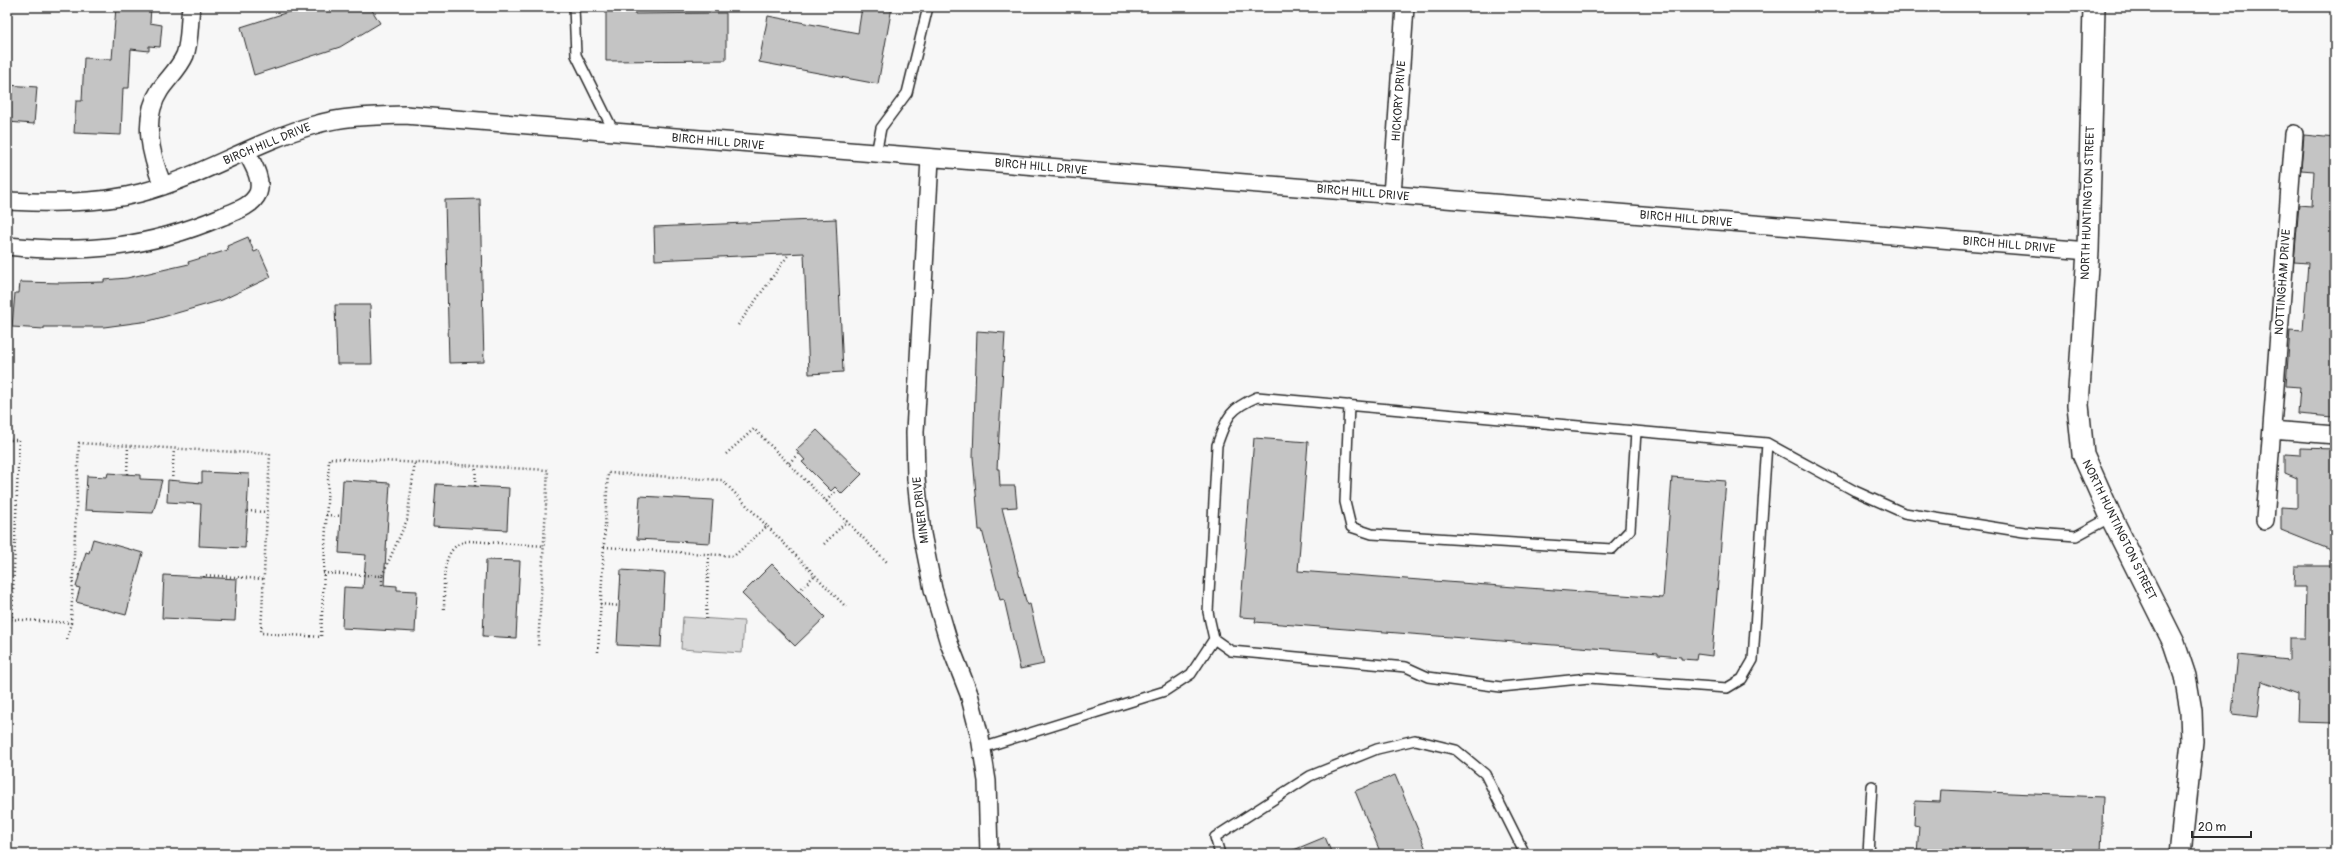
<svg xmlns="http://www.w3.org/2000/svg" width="2342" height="861" font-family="Pangolin,sans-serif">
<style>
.green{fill:#d9d9d9;stroke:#828282}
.building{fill:#c4c4c4;stroke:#2b2b2b}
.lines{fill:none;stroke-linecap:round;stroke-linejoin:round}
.service-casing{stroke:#2b2b2b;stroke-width:12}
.minor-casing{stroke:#2b2b2b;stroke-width:20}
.tertiary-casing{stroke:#2b2b2b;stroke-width:24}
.path{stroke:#2b2b2b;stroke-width:2.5;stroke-dasharray:1 3;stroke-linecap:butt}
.service{stroke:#fff;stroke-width:9}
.minor{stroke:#fff;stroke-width:17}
.tertiary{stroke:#fff;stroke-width:21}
.labels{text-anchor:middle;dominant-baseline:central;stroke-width:3;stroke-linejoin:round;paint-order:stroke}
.street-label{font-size:12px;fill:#2b2b2b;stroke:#fff}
</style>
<rect width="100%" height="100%" fill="#f7f7f7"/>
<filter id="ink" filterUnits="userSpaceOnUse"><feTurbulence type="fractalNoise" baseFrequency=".025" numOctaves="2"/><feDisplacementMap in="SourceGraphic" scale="8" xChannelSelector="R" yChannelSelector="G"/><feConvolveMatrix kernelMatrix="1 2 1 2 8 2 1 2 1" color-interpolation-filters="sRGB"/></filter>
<g filter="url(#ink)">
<path class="green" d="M683 617 744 621 742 653 681 649Z"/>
<path class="building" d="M116 7H151L150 23 162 25 160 47 149 46V51L131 49 129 88H123L121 135 74 133 76 101H82L84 58 112 59Z
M304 7H370L380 23 340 47 254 75 241 27Z
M606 7H635V14L726 13V60L606 61Z
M862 7H892L878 84 759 62 768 16 858 33Z
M7 85 37 87 34 124 7 122Z
M2304 135 2335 138 2333 417 2298 414 2300 387 2286 386 2290 330 2303 331 2308 263 2294 262 2299 205 2312 206 2314 171 2301 170Z
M480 199 484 362 449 363 445 200Z
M836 219 843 372 809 374 804 253 655 260 654 227Z
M248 237 254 252 259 250 271 277 222 300 149 321 104 327H44V329L12 327 15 293H19L20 282 62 283 104 282V280L127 278 189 264 188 262 228 250 227 246Z
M335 305H370L372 364H337Z
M977 331 1005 333 997 469H999L1000 486H1015L1017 507 1002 508 1027 605 1030 604 1044 664 1020 669 1004 599 1000 600 982 530H979L973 457Z
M817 430 862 474 842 494 835 487 831 491 802 462 805 460 796 450Z
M1254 438 1308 442 1298 571 1663 598 1672 477 1726 481 1712 656 1697 654 1696 660 1681 659V657L1658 655V653L1255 622 1256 618 1240 617Z
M2300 448 2335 449 2333 459 2331 550 2281 530V507L2297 508V478L2285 473V454L2300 455Z
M202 472 249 474 245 548 199 546 201 504 167 502 168 480 202 483Z
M108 473 140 475V479L162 480 153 513 85 510 87 476 107 477Z
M343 480 390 483 384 585 397 586V590L417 591 415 632 342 628 344 587 363 588 366 555 339 553Z
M436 484 509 488 507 530 433 526Z
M640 496 713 500 710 543 637 539Z
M93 539 143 553 126 615 76 602 80 588 76 587 81 569 86 552 89 553Z
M486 560 520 561 516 638 483 636Z
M772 564 825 617 795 646 742 594Z
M2295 566H2335V717L2333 723 2297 722 2298 694 2262 681 2258 717 2232 714 2238 655 2289 660V638H2305L2306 587H2294Z
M621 570 665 573 661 647 617 645Z
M164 575 237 579 235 621 162 618Z
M1395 775 1428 854H1381L1355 791Z
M1941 790 2103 797 2101 854H1917L1919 826 1914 825 1915 801 1940 802Z
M1325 837 1332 854H1284Z"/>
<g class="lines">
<g class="service-casing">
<path id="service" d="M574 7 576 55 615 134
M876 154 881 128 907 93 928 7
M1349 405 1345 502 1351 527 1372 534 1612 549 1630 530 1636 431
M1767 443 1753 660 1742 679 1727 688 1589 678 1501 687 1428 677 1406 667 1231 651 1214 639 1208 612 1217 445C1227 417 1229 409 1257 397L1767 443 1855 491 1904 513 2024 532 2076 536 2111 517
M982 748 1165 691 1191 674 1214 639
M1220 854 1215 837 1310 776 1377 749 1415 740 1456 750 1485 774 1525 854
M1868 854 1872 786"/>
</g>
<g class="minor-casing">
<path id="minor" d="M930 159 915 432 916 479 922 534 933 589 949 643 969 694 980 737 987 781 989 854
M163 186C151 156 141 119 160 90 168 78 179 69 185 55 190 42 189 22 191 7
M1392 195 1405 7
M7 201C51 203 97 204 140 193 201 177 254 142 314 125 344 116 374 116 405 115L2088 251
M7 246C85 254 148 248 221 217 233 212 252 207 258 193 263 179 252 163 246 151
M2272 430 2335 435
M2265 520 2294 134"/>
</g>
<g class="tertiary-casing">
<path id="tertiary" d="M2094 7 2088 251 2078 405 2083 454 2111 517 2174 643 2185 676 2191 711 2192 742 2180 854"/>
</g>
<path class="path" d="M738 325 789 254
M7 440H19L12 620
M726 454 754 429 887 562
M789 463 799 453
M127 474 128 446
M172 481 174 449
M475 486 476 466
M826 501 837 490
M247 511 267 512
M326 515 341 516
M824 544 847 521
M604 547 734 556 767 526 846 607
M73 566 81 569
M323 573 382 576 407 520 415 462
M204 577V575L263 579
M382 585V576
M799 591 815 575
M600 604 620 606
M444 609C445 586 438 545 469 541L544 546
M7 619 71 623 79 443 270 454 261 633 321 637 329 458 548 470 538 647
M706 619 709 554
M67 639 71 623
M598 652 608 473 722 480 767 526"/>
<use href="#service" class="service"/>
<use href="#minor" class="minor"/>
<use href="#tertiary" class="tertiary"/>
</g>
</g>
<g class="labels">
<g class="street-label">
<text transform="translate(1399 101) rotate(-86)">HICKORY DRIVE</text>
<text transform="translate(718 142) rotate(5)">BIRCH HILL DRIVE</text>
<text transform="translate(267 144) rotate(-22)">BIRCH HILL DRIVE</text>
<text transform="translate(1041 167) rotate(5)">BIRCH HILL DRIVE</text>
<text transform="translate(1363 193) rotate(5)">BIRCH HILL DRIVE</text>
<text transform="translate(2088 203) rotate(-88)">NORTH HUNTINGTON STREET</text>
<text transform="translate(1686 219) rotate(5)">BIRCH HILL DRIVE</text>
<text transform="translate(2009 245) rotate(5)">BIRCH HILL DRIVE</text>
<text transform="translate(2283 282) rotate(-86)">NOTTINGHAM DRIVE</text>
<text transform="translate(921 510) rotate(-97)">MINER DRIVE</text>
<text transform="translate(2119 530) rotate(64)">NORTH HUNTINGTON STREET</text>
</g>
</g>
<rect width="2342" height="861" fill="none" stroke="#fff" stroke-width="24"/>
<rect x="12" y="12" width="2318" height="837" fill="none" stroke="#2b2b2b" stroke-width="1.5" filter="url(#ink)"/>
<path d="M2192 831v6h59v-6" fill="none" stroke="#2b2b2b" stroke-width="2"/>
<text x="2198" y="831" font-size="12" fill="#2b2b2b" stroke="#ffffff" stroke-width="3" paint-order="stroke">20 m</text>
</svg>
